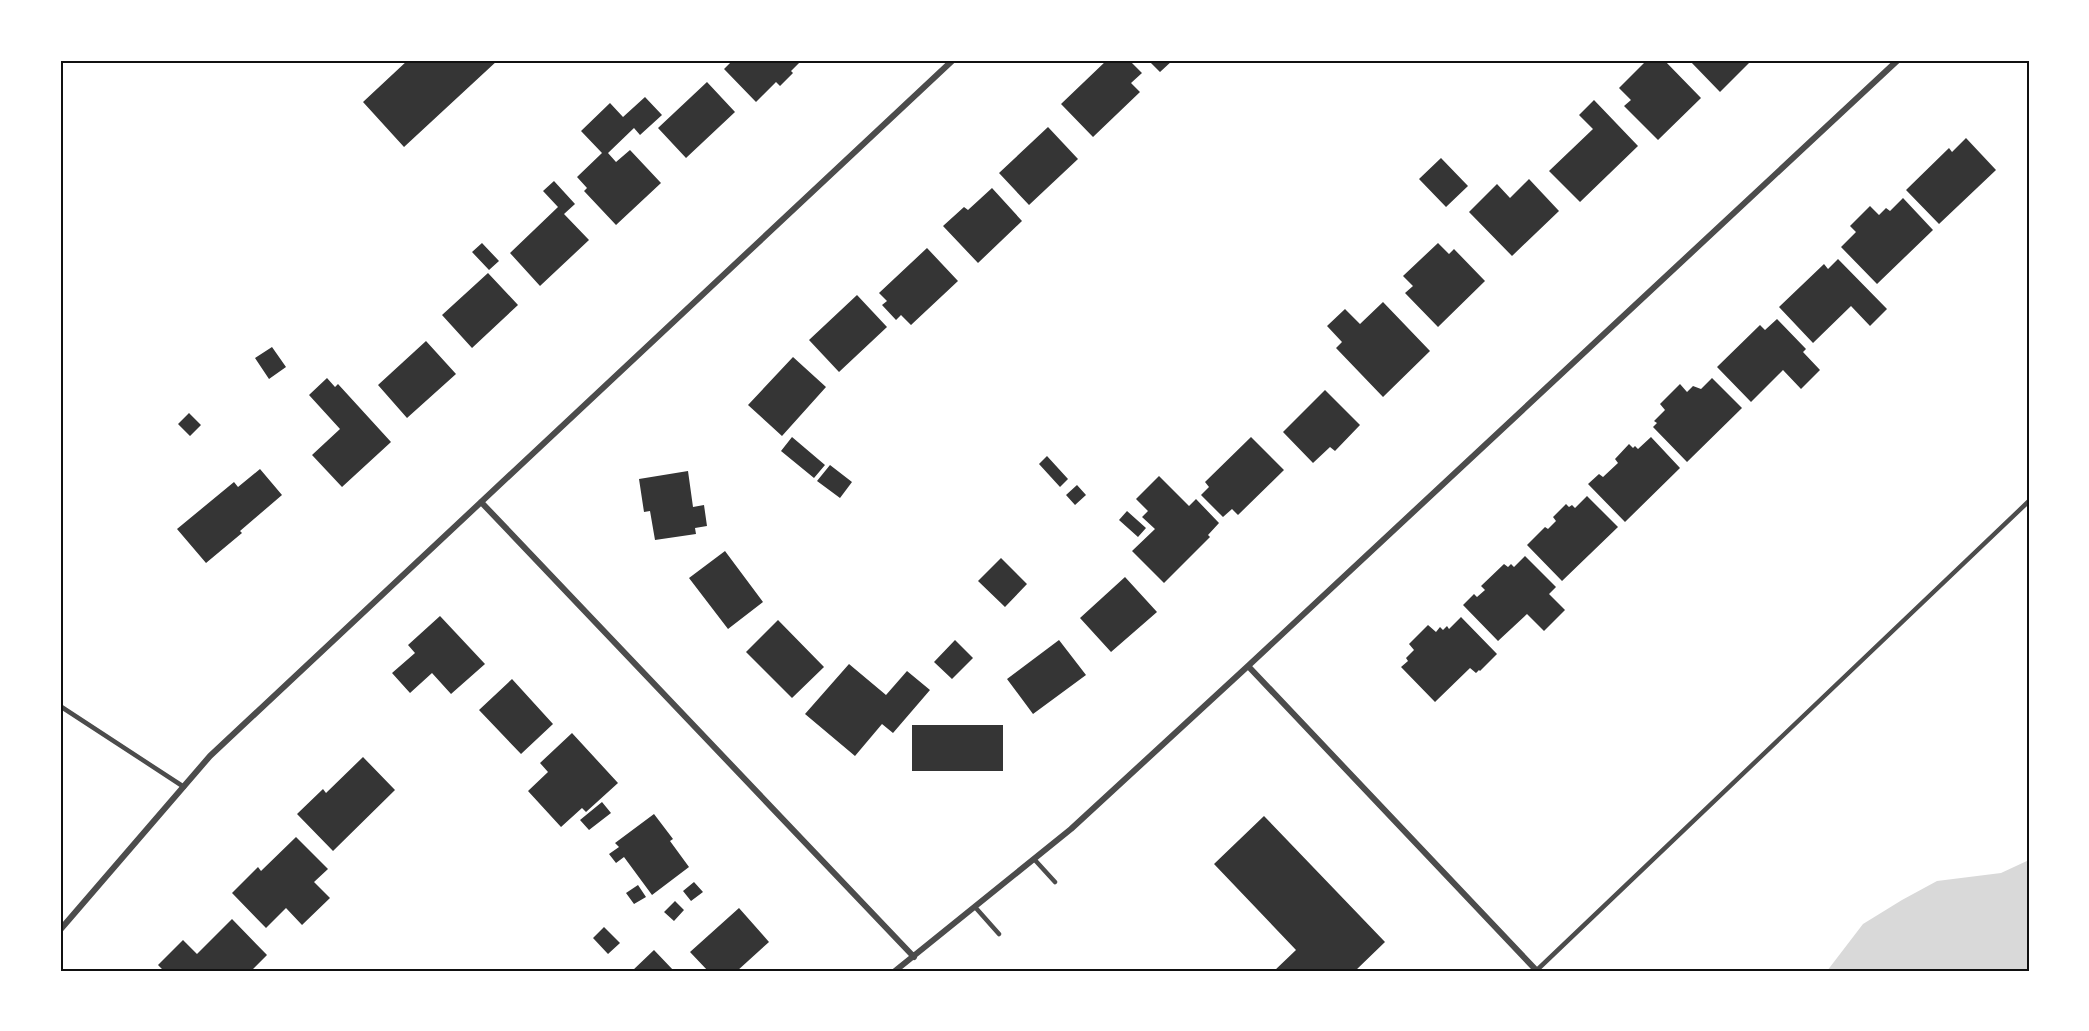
<svg xmlns="http://www.w3.org/2000/svg" width="2089" height="1031" font-family="'Archivo Narrow',sans-serif">
<style>
.water{fill:#d9d9d9}
.building{fill:#353535}
.lines{fill:none;stroke-linecap:round;stroke-linejoin:round}
.service{stroke:#4c4c4c;stroke-width:4.5}
.minor{stroke:#4c4c4c;stroke-width:6}
.neatline{fill:none;stroke:#111;stroke-width:2}
</style>
<rect width="100%" height="100%" fill="#fff"/>
<path class="water" d="M2029 860V971H1827L1863 924 1902 900 1937 881 2001 873Z"/>
<path class="building" d="M408 60H498L404 147 363 102Z
M733 60H802L791 71 793 73 780 86 776 82 756 102 724 69Z
M1107 60 1111 62 1113 60H1129L1142 73 1131 83 1140 92 1093 137 1061 104Z
M1148 60H1173L1160 72Z
M1647 60H1664L1701 98 1658 140 1624 106 1631 100 1619 88Z
M1689 60H1752L1720 92Z
M707 82 735 112 686 158 658 128Z
M645 97 662 115 640 135 634 128 608 153 616 162 630 150 661 183 616 225 584 191 587 188 577 177 602 153 581 131 610 103 623 117Z
M1594 100 1638 146 1580 202 1549 171 1593 129 1579 115Z
M1048 127 1078 159 1029 205 999 173Z
M1966 138 1996 170 1939 224 1906 190 1949 148 1952 152Z
M1441 158 1468 186 1446 207 1419 179Z
M1529 179 1559 211 1512 256 1469 212 1497 184 1510 198Z
M554 181 575 204 564 214 589 240 540 286 510 253 558 207 543 191Z
M992 188 1022 221 978 263 943 226 964 207 968 210Z
M1903 198 1933 230 1877 284 1841 247 1856 232 1850 226 1870 206 1879 215 1886 208 1890 211Z
M482 243 499 261 489 270 472 252Z
M1438 243 1449 254 1454 249 1485 281 1438 327 1405 293 1413 286 1403 276Z
M927 248 958 281 911 325 901 315 896 320 882 305 887 301 879 293Z
M1838 259 1887 309 1870 326 1851 306 1813 343 1779 307 1824 264 1828 269Z
M488 273 518 305 472 348 442 315Z
M857 295 887 327 839 372 809 340Z
M1383 302 1430 351 1383 397 1336 348 1342 342 1327 326 1345 309 1360 324Z
M1777 319 1806 349 1803 352 1820 370 1801 389 1783 370 1751 402 1717 367 1760 325 1765 330Z
M426 341 456 374 407 418 378 385Z
M272 347 286 367 269 379 255 358Z
M793 357 826 387 782 436 748 405Z
M327 378 335 387 338 384 391 442 342 487 312 455 340 429 309 395Z
M1712 378 1742 408 1687 462 1653 427 1657 423 1654 421 1665 410 1660 404 1680 384 1687 392 1693 386 1701 389Z
M1325 390 1360 425 1335 451 1330 447 1313 463 1283 432Z
M189 413 201 425 190 436 178 424Z
M792 437 825 465 814 478 781 451Z
M1251 437 1284 470 1238 515 1232 509 1223 517 1201 495 1209 487 1205 482Z
M1651 437 1680 468 1625 522 1588 484 1599 474 1603 477 1618 463 1615 459 1629 444 1633 448 1635 446 1638 449Z
M1047 456 1068 479 1060 487 1039 464Z
M830 465 852 482 840 498 817 481Z
M260 469 282 495 240 531 242 533 206 563 177 529 234 482 238 487Z
M688 471 693 507 704 505 707 526 695 528 696 534 655 540 650 511 644 512 639 479Z
M1159 476 1189 506 1196 499 1219 523 1208 535 1210 537 1164 583 1132 551 1155 529 1142 517 1148 511 1136 499Z
M1077 485 1086 495 1075 505 1066 495Z
M1587 496 1618 527 1562 581 1527 545 1545 527 1548 529 1556 521 1553 517 1566 504 1569 507 1572 505 1575 508Z
M1127 511 1146 528 1138 537 1119 520Z
M725 551 763 602 728 629 689 578Z
M1525 556 1556 587 1549 594 1565 610 1544 631 1527 614 1498 641 1463 605 1474 594 1477 597 1485 590 1481 586 1504 564 1508 567 1511 564 1514 567Z
M1001 558 1027 584 1005 607 978 581Z
M1125 577 1157 612 1111 652 1080 618Z
M440 616 485 664 451 694 432 673 410 693 392 673 415 653 408 645Z
M1461 617 1497 654 1480 671 1479 670 1476 673 1470 668 1435 702 1401 667 1408 661 1406 658 1414 650 1409 644 1428 625 1436 632 1440 627 1443 630 1447 626 1449 629Z
M778 620 824 667 792 698 746 652Z
M955 640 973 658 952 679 934 662Z
M1059 640 1086 675 1033 714 1007 679Z
M849 664 886 695 907 671 930 690 893 733 882 724 855 756 805 714Z
M512 679 553 724 521 754 479 710Z
M912 725H1003V771H912Z
M572 733 618 783 586 812 582 808 561 827 528 791 548 772 540 763Z
M363 757 395 790 333 851 297 814 323 789 326 793Z
M602 802 611 813 589 830 580 820Z
M654 814 673 839 670 841 689 867 652 895 624 857 616 863 609 854 619 847 615 843Z
M1264 816 1385 942 1355 971H1274L1296 950 1214 864Z
M296 837 328 869 314 882 330 898 302 925 286 908 266 928 232 893 258 867 261 871Z
M694 882 703 892 691 901 683 891Z
M638 885 646 897 634 904 626 893Z
M675 901 684 910 674 921 664 912Z
M739 908 769 942 737 971H708L690 952Z
M232 919 267 955 251 971H164L158 965 183 940 197 954Z
M604 927 620 943 608 954 593 938Z
M654 950 674 971H632Z"/>
<g class="lines">
<path class="service" d="M60 706 184 787
M1034 859 1055 882
M975 907 999 934
M1537 970 2029 501"/>
<path class="minor" d="M481 502 914 957
M1248 666 1537 971
M60 930 210 756 953 60
M895 971 1071 829 1248 666 1898 60"/>
</g>
<rect width="2089" height="1031" fill="none" stroke="#ffffff" stroke-width="123"/>
<rect x="62" y="62" width="1966" height="908" class="neatline"/>
</svg>
